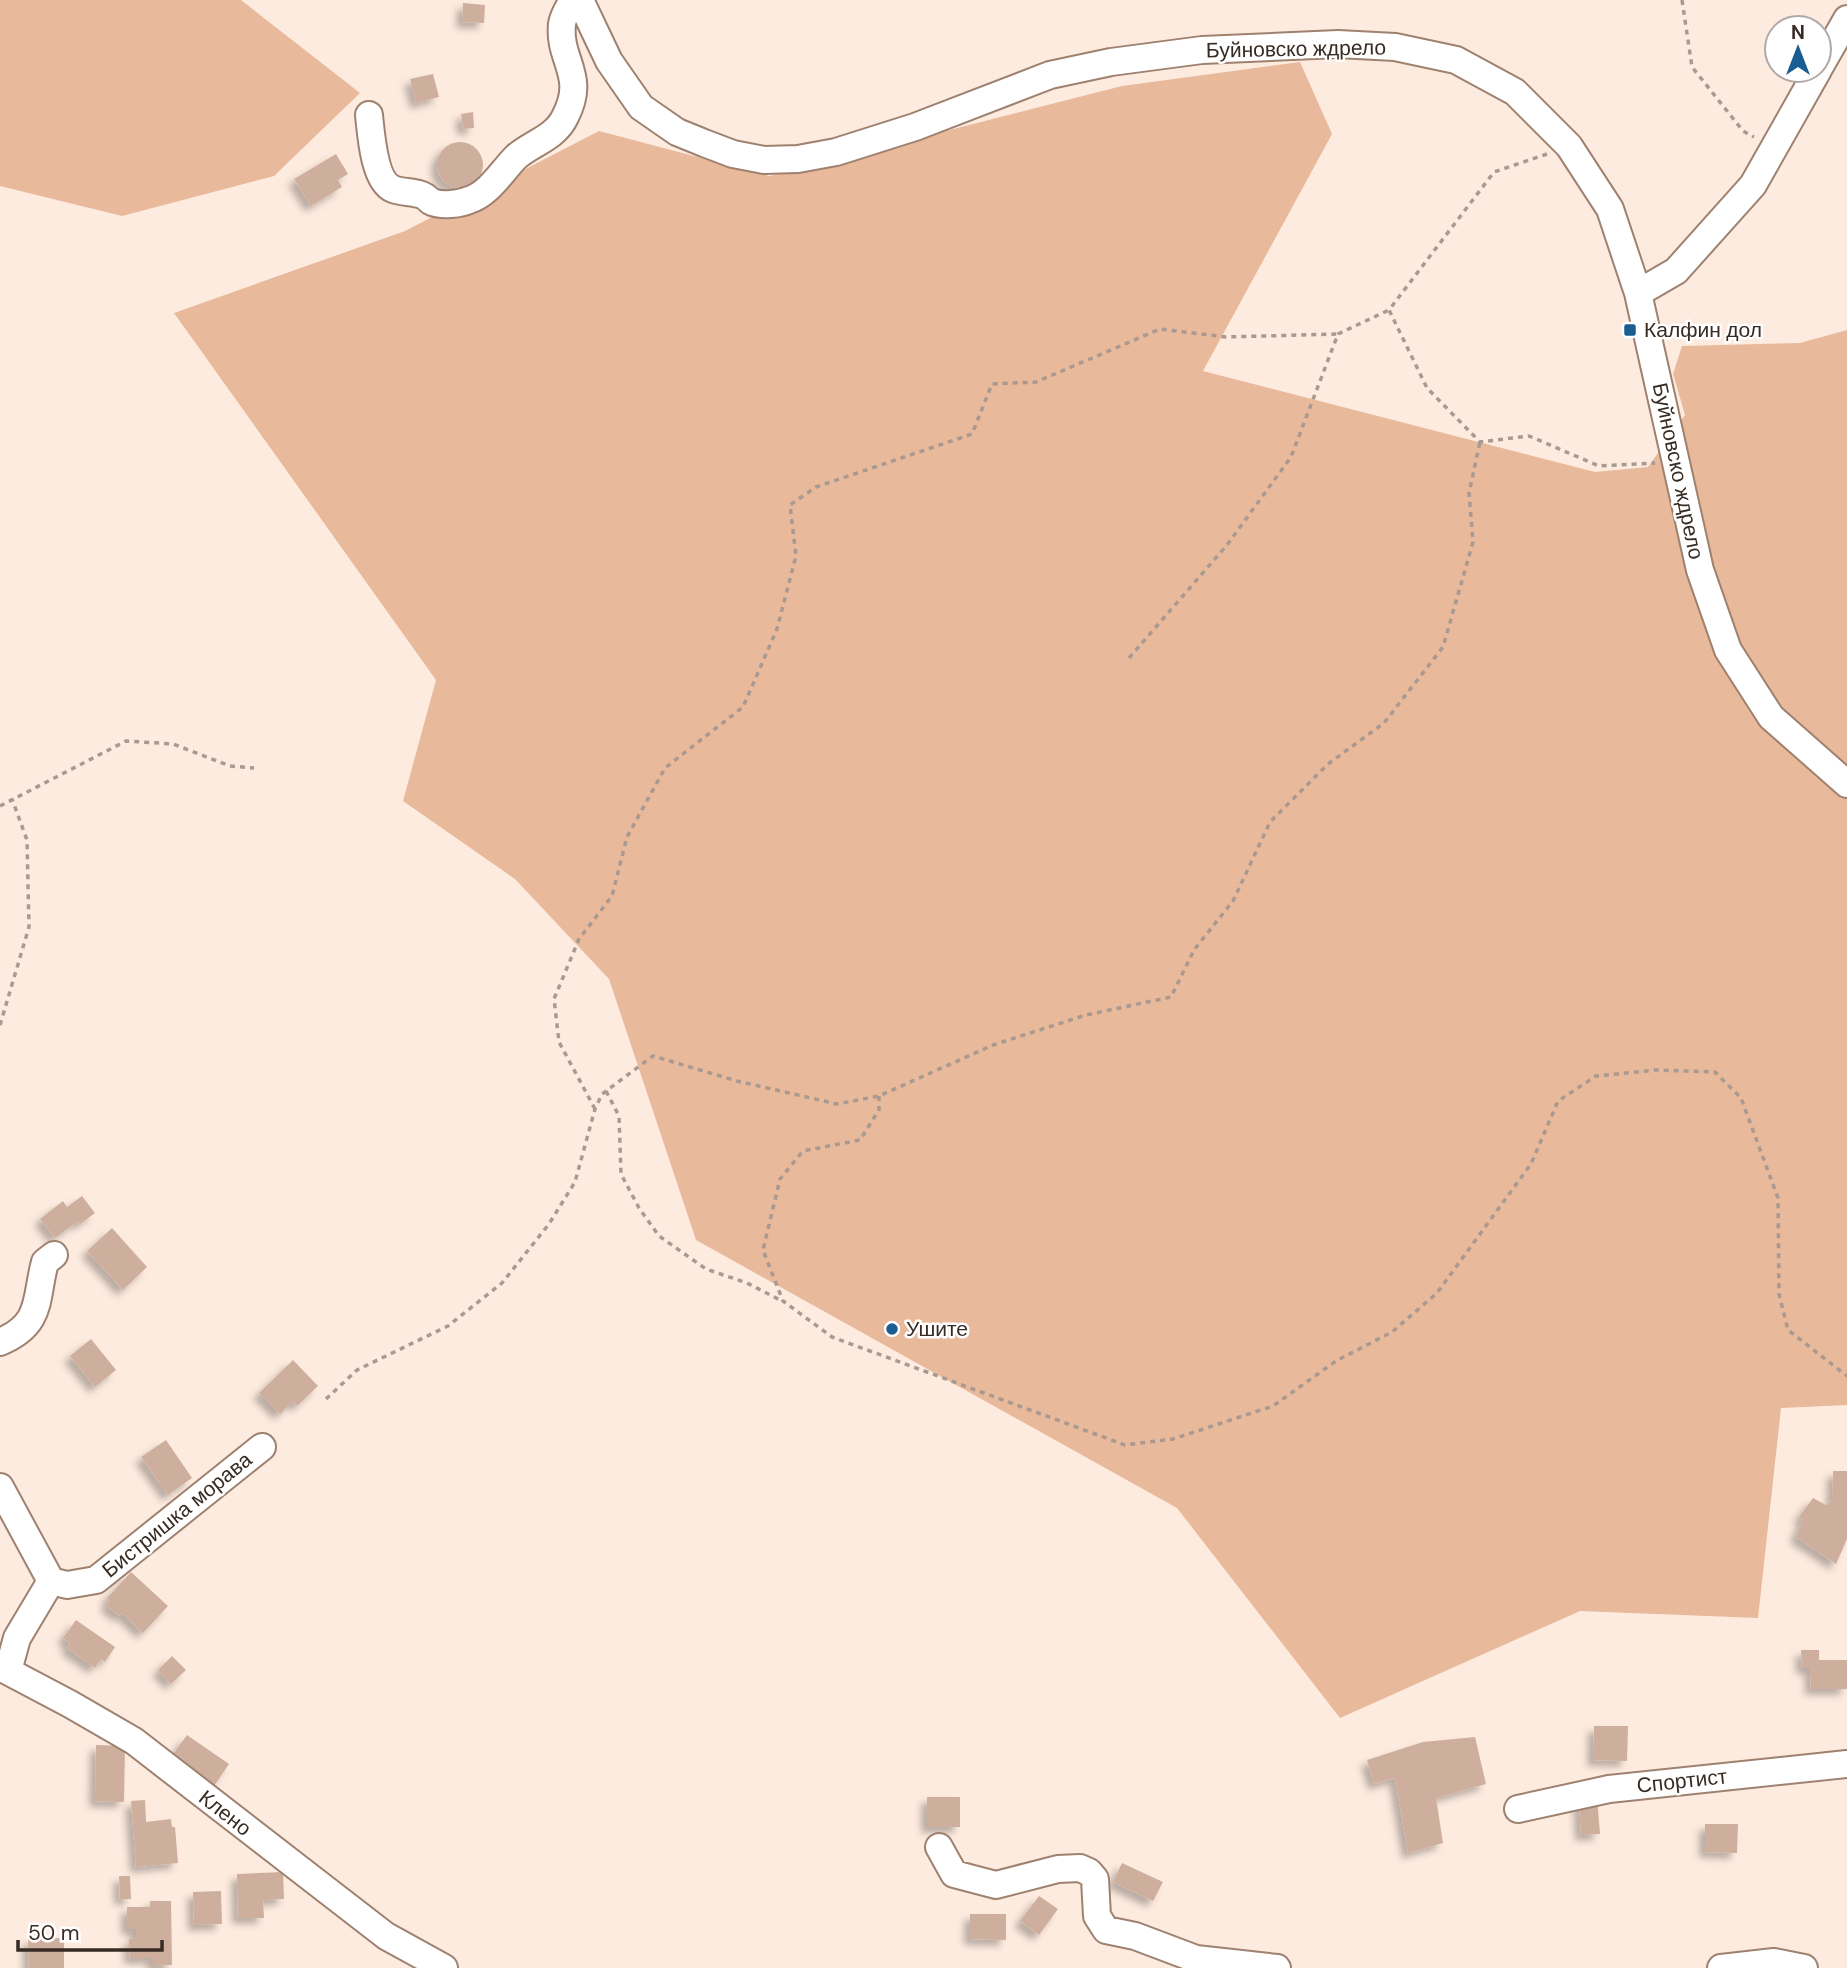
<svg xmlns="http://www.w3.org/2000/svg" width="1847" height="1968" font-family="'DM Sans',sans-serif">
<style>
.green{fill:#e8b99b}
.building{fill:#ceaf9d;filter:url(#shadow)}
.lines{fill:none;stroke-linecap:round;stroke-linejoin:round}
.minor-casing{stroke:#9e816f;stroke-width:30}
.path{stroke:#a99990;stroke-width:3.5;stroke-dasharray:5 5;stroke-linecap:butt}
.minor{stroke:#fff;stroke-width:26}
.poi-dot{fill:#195d92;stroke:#fff;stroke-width:2.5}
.labels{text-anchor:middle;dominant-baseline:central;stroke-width:5;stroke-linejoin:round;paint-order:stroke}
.street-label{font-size:21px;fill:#372b24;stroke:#fff}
.poi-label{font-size:21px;fill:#372b24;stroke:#fff;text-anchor:start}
</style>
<defs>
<filter id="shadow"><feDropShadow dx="-6" dy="6" stdDeviation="3.5" flood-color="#0004"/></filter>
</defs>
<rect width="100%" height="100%" fill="#feebdf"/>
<path class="green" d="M0 0H241L360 93 274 176 122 216 0 186Z
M1300 62 1332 134 1203 371 1595 472 1648 467 1685 415 1673 374 1682 346 1800 343 1847 330V1405L1781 1408 1758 1618 1580 1611 1340 1718 1177 1508 696 1240 609 979 515 879 403 801 436 680 174 313 405 231 599 131 770 176 1122 86Z"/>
<path class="building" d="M463 3 485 5 484 23 462 22Z
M433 74 439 97 416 103 410 79Z
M473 112 474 128 463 129 461 114Z
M437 165a23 23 0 1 1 46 0a23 23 0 1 1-46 0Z
M336 154 348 174 338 180 342 187 311 206 294 179Z
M82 1196 95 1213 80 1224 78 1221 55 1238 40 1219 63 1201 67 1207Z
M112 1228 147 1267 123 1290 87 1251Z
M91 1339 116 1370 95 1387 70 1356Z
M293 1360 318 1386 297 1406 293 1401 280 1414 259 1393Z
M166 1440 192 1478 168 1495 141 1457Z
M1833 1471H1847V1539L1836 1564 1796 1537 1803 1519 1799 1517 1813 1498 1826 1505 1832 1500Z
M131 1572 168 1606 143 1633 122 1613 119 1616 106 1605 110 1601 107 1598Z
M76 1620 115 1647 105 1662 101 1659 95 1668 67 1648 70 1643 63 1638Z
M1801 1650H1819V1660H1847V1689H1811L1810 1668H1802Z
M172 1656 186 1670 171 1684 158 1670Z
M1594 1726H1628L1627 1761 1593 1760Z
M187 1735 229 1764 212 1789 179 1766 184 1759 174 1753Z
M1475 1737 1486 1784 1436 1798 1443 1843 1408 1853 1395 1778 1374 1784 1367 1760 1423 1742Z
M96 1745 125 1746 124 1802 95 1801Z
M927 1797H960V1827H927Z
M1597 1797 1600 1834 1581 1835 1579 1798Z
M145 1800 146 1822 171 1819 172 1827H175L178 1863 136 1867 131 1801Z
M1705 1824H1738L1737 1853 1705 1852Z
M1122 1863 1163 1882 1153 1901 1113 1882Z
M283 1872 284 1899 263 1900 264 1918H238L237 1874Z
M119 1876H130L131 1899H120Z
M221 1891 222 1924 194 1925 193 1892Z
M1039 1896 1058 1909 1039 1935 1020 1921Z
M150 1901H171L172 1965 153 1966V1958H130L129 1939H136V1929H127V1907H150Z
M970 1914H1006V1940L970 1939Z
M64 1938V1968H29L28 1939Z"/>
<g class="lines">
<g class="minor-casing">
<path id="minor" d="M580 0 609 61 641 107 677 132 704 143 733 154 764 160 798 159 836 152 915 127 1050 75 1111 62 1202 50 1338 44 1395 47 1456 60 1515 92 1569 146 1610 209 1638 293 1700 570 1728 650 1771 717 1847 784
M1819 68 1847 19
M369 115C371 134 374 181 393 189 402 193 415 191 424 196 427 197 429 201 432 202 442 206 460 204 469 200 489 194 502 171 516 157 532 143 555 138 565 117 587 75 558 61 562 24 563 16 569 7 573 0
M1638 293 1676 271 1753 185 1818 70
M0 1342C43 1324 35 1299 45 1262L54 1255
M0 1487 51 1581
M51 1581 67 1585 96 1580 262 1447
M0 1667 70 1704 134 1741 386 1936 444 1968
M8 1671 17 1638 51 1581
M1518 1809 1609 1789 1847 1764
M939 1847 954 1874 996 1885 1058 1869 1080 1868 1089 1872 1095 1879 1097 1916 1106 1930 1135 1936 1196 1959 1277 1968
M1721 1968 1774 1962 1804 1968"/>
</g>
<path class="path" d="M1682 0 1692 67 1743 131 1754 137
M1547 154 1494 172 1389 310 1427 388 1480 442 1529 436 1599 466 1655 463
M1129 658 1227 545 1291 457 1338 334 1389 310
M0 806 126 741 173 744 230 766 254 768
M0 1025 29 927 27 840 12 799
M606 1091 619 1116 621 1174 639 1208 659 1236 706 1269 747 1283 782 1301
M879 1096V1110L860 1140 803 1151 780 1179 763 1250 783 1301 832 1337 1125 1445 1173 1439 1273 1406 1336 1361 1392 1332 1437 1293 1531 1164 1558 1101 1596 1076 1655 1070 1715 1072 1741 1098 1778 1198 1779 1294 1788 1330 1847 1376
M595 1109 559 1042 554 999 579 939 612 896 627 837 665 768 743 707 777 629 796 556 790 505 816 487 972 434 992 384 1036 382 1160 329 1226 337 1338 334
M326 1399 357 1370 448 1326 502 1283 549 1224 575 1182 595 1109 602 1094 653 1056 737 1081 837 1104 879 1096 993 1045 1086 1015 1171 997 1194 950 1233 901 1270 822 1328 764 1384 723 1443 647 1473 542 1469 493 1480 442"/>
<use href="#minor" class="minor"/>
</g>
<g class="poi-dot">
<rect x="1623" y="323" width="14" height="14" rx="3.5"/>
<circle cx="892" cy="1329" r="7"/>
</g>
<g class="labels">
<g class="street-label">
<text transform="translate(1296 49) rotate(-1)">Буйновско ждрело</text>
<text transform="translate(1678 471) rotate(78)">Буйновско ждрело</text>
<text transform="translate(177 1515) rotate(-39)">Бистришка морава</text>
<text transform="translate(1682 1781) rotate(-6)">Спортист</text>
<text transform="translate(225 1813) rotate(38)">Клено</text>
</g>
<g class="poi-label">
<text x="1644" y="330">Калфин дол</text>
<text x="906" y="1329">Ушите</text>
</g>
</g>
<g transform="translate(1798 49)"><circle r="33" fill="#ffffff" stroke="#afaaa7" stroke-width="2"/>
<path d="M0-5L12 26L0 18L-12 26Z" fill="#195d92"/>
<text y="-10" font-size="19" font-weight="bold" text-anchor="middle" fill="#372b24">N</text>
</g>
<path d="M18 1940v10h144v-10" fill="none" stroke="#372b24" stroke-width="3.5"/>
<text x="28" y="1940" font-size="21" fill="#372b24" stroke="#ffffff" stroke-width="5" paint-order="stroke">50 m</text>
</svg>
